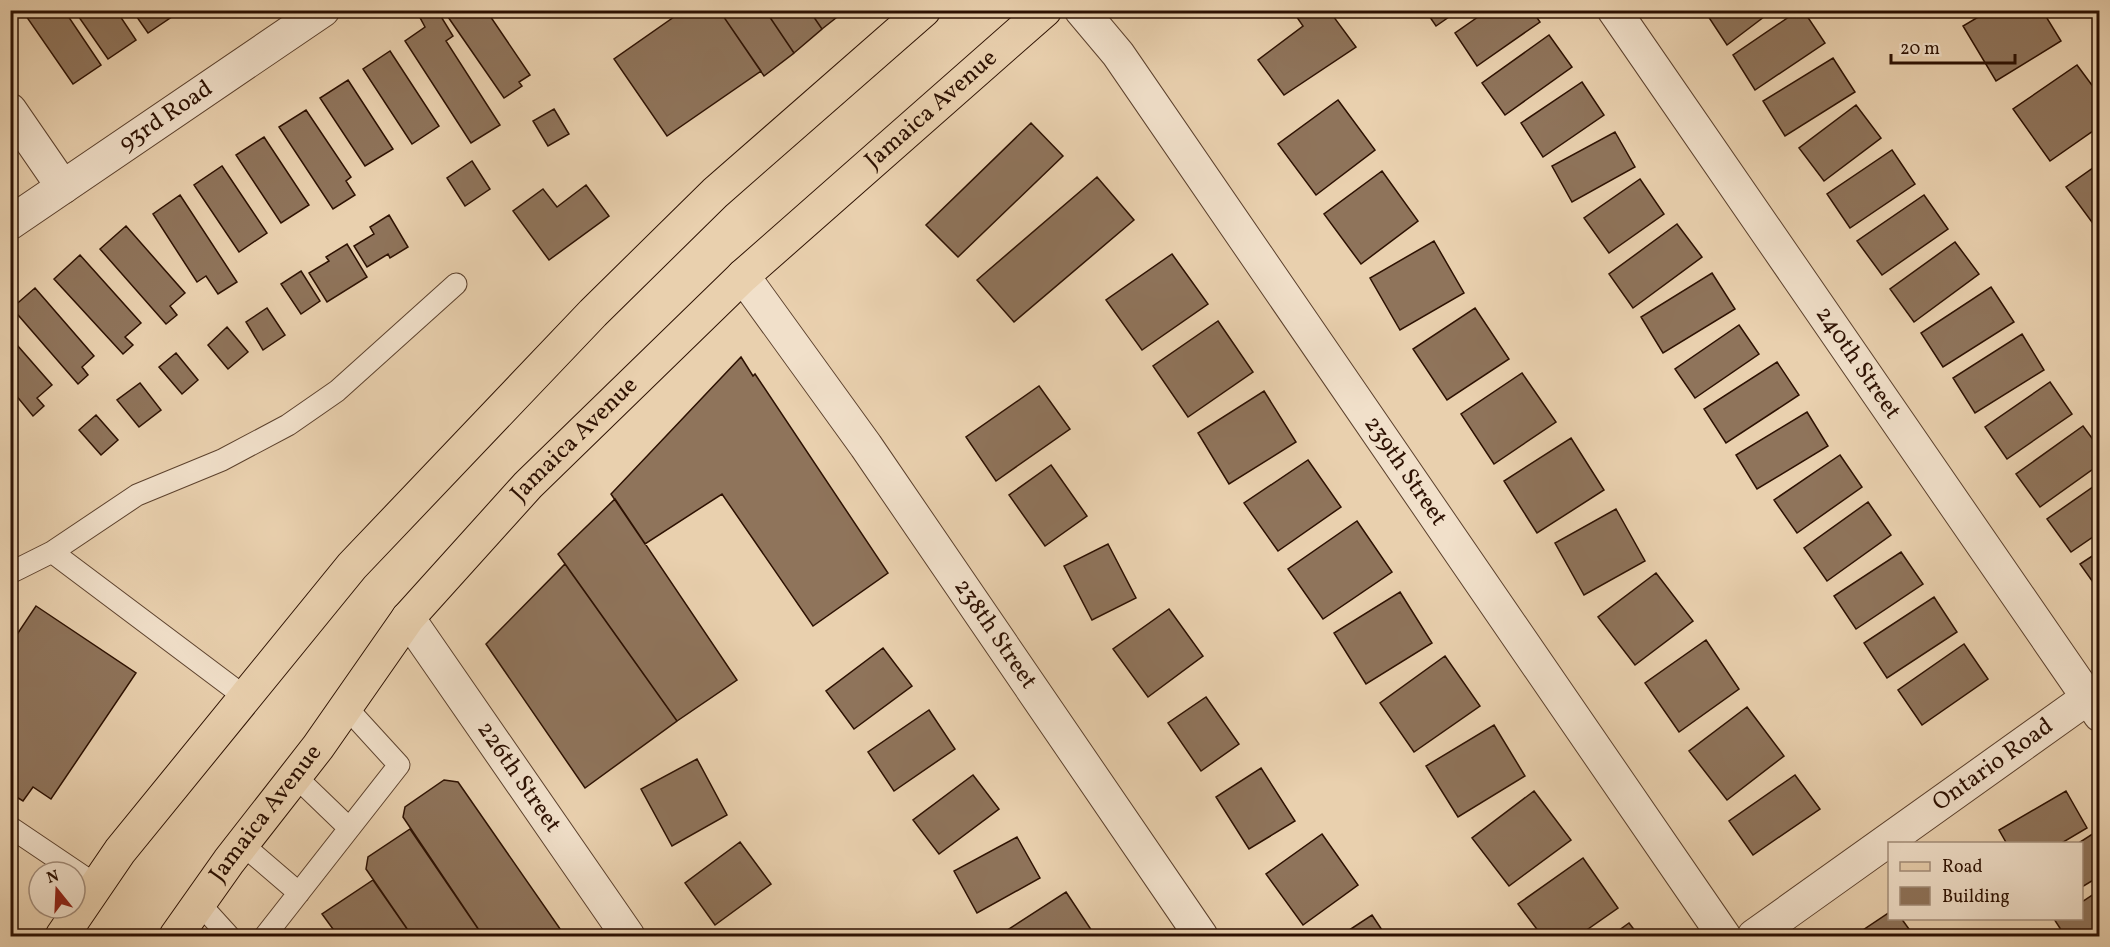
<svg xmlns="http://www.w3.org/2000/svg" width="2110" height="947" font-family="Vollkorn,serif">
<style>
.building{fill:#8f745b;stroke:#2d1102;stroke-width:1.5}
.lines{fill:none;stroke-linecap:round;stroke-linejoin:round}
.service-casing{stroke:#5c412d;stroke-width:23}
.minor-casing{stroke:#5c412d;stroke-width:35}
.primary-casing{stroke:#2d1102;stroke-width:35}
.service{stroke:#f1e0ca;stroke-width:21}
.minor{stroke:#f1e0ca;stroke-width:33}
.primary{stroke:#e9d0ae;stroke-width:33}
.labels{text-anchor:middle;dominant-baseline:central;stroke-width:4.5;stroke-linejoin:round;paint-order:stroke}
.street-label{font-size:24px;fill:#2d1102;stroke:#f1e0ca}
</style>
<rect width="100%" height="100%" fill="#e9d0ae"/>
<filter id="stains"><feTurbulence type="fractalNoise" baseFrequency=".00333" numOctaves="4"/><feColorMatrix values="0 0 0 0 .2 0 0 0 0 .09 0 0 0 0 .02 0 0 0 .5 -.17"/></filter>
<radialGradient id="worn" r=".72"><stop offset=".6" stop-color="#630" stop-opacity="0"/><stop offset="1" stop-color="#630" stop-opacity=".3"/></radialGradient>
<path class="building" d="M34 10H64L101 65 73 84 26 16Z
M74 10H116L136 40 108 59Z
M132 10H173L176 14 148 33Z
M423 10H437L453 36 446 41 500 125 471 143 405 41 425 27 418 14Z
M450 10H486L530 75 519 82 522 86 504 98 446 14Z
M684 10H719L761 71 667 136 614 59Z
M719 10H765L794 53 764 76Z
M765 10H809L822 29 794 53Z
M809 10H846L822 29Z
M1292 10H1341L1333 16 1356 47 1284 95 1258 60 1303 26Z
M1425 10H1459L1436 26Z
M1488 10H1532L1540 22 1477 66 1455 33Z
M1704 10H1773L1727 45Z
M1799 10H1803L1825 43 1755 90 1733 55Z
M1990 10H2042L2061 41 1996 81 1963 26Z
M1549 35 1572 67 1505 115 1482 83Z
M390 51 439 126 412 144 363 69Z
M1833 58 1855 92 1785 136 1763 101Z
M2077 65 2100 96V126L2050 161 2013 109Z
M348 80 393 149 365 166 320 98Z
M1582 82 1604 115 1543 157 1521 123Z
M1338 100 1375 150 1316 195 1278 144Z
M1856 105 1881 138 1824 181 1799 148Z
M554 109 569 134 548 146 533 121Z
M306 110 351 177 346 181 355 195 333 209 279 127Z
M1031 123 1063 156 958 257 926 225Z
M1615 132 1635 167 1572 202 1552 166Z
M264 137 309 205 281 223 236 155Z
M1892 150 1915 184 1850 228 1827 194Z
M472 161 490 189 465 206 447 178Z
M2100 163V233L2066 187Z
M222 166 267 233 239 252 194 185Z
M1382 171 1418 221 1361 264 1324 214Z
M1097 177 1134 220 1014 322 977 280Z
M1640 179 1664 214 1609 253 1584 218Z
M586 185 609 216 549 260 513 211 543 189 557 207Z
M180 195 237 282 218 294 206 276 197 282 153 214Z
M1924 195 1948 229 1882 275 1857 241Z
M389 215 408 247 390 258 388 254 367 267 354 246 374 234 370 227Z
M1677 224 1702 257 1633 308 1609 274Z
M126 226 185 293 170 306 177 315 166 324 100 249Z
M1434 241 1464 293 1400 330 1370 278Z
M1955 242 1979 274 1914 322 1890 289Z
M347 244 367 277 327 302 309 273 329 261 326 257Z
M1172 254 1208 304 1142 350 1106 300Z
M80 255 141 323 125 337 133 345 123 354 54 279Z
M301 271 320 301 301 314 281 284Z
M1712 273 1735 309 1663 353 1641 317Z
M1991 287 2014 322 1943 367 1921 333Z
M35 288 94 356 82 367 88 375 78 384 12 308Z
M267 308 285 335 263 350 246 322Z
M1475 308 1509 359 1447 400 1413 349Z
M1218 321 1253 372 1188 417 1153 366Z
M1739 325 1759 354 1695 398 1675 369Z
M227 327 248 352 228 369 208 345Z
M2022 334 2044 370 1975 413 1953 378Z
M10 337 52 385 37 398 44 406 33 416 10 388Z
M176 353 198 380 182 394 159 367Z
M741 357 753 376 755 374 888 573 813 626 722 494 645 544 611 494Z
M1777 362 1799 395 1726 443 1704 409Z
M1522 373 1556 422 1494 464 1461 414Z
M2050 382 2072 414 2007 459 1985 427Z
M140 383 161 410 139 427 117 400Z
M1039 386 1070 429 996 481 966 437Z
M1264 391 1296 442 1229 484 1198 433Z
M1807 412 1828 446 1757 489 1736 455Z
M96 415 118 440 101 455 79 430Z
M2083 426 2100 449V464L2040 507 2016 474Z
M1571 438 1604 490 1537 533 1504 481Z
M1840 455 1862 487 1797 533 1774 500Z
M1308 460 1341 507 1278 551 1244 503Z
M1051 465 1087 516 1045 546 1009 495Z
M2100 482V532L2071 552 2047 519Z
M615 499 737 680 677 721 558 554Z
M1868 502 1891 535 1827 581 1804 548Z
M1616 509 1645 561 1584 595 1555 543Z
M1357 521 1392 572 1323 619 1288 569Z
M1108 544 1136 598 1092 620 1064 566Z
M2100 551V592L2080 564Z
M1901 552 1923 584 1856 629 1834 596Z
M565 564 677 721 585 788 486 644Z
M1656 573 1693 621 1635 665 1598 617Z
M1400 592 1432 643 1366 684 1334 633Z
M1934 597 1957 632 1887 678 1864 643Z
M36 606 136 673 51 799 33 787 23 801 10 793V636L14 639Z
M1169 609 1203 656 1148 697 1113 649Z
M1706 640 1739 689 1679 732 1645 683Z
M1964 644 1988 679 1922 725 1898 690Z
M883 648 912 686 854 729 826 691Z
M1445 656 1480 706 1414 752 1380 703Z
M1206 697 1239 744 1201 771 1168 723Z
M1747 707 1784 756 1727 800 1689 751Z
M929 710 955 749 894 791 868 752Z
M1494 725 1525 776 1458 817 1426 766Z
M697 759 727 815 672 846 641 789Z
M1261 768 1295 821 1249 849 1216 797Z
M973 775 999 809 939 854 913 820Z
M1795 775 1820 809 1753 855 1729 821Z
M444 780 458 782 565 936H483L403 817 405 807Z
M1534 791 1571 840 1509 886 1472 838Z
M2066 791 2087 828 2060 844H2007L1999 830Z
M410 829 483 936H412L366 869 368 857Z
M2094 833 2100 842V876L2082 887V844H2077Z
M1322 834 1358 885 1303 925 1266 874Z
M1017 837 1040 878 977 913 954 871Z
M740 842 771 884 715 925 685 883Z
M1583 858 1618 908 1578 936H1542L1518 904Z
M373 880 412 936H338L322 914Z
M2100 890V936H2065L2054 919 2082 918V902Z
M1066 892 1092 931 1085 936H998Z
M1890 912V918H1901L1914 936H1854Z
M1372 915 1386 936H1340Z
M1629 923 1639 936H1611Z"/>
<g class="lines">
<g class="service-casing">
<path id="service" d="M52 552 137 495 222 460 288 425 337 391 456 284
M10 573 52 552 245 697
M295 776 349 828
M10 827 96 885
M243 845 299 893
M199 903 229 936
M265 936 399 765 346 707"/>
</g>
<g class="minor-casing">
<g id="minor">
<path id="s1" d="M1081 10 1118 54 1724 936"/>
<path id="s2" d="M1614 10 2100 715"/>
<path d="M10 110 63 187"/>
<path id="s3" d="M10 223 323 10"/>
<path id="s4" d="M743 276 866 446 1201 936"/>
<path id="s5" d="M408 618 628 936"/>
<path id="s6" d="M1754 936 2100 689"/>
</g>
</g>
<g class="primary-casing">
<g id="primary">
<path d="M62 936 120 851 352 566 593 313 715 193 924 10"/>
<path id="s7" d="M176 936 229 861 318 747 408 618 528 485 743 276 1045 10"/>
</g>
</g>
<use href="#service" class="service"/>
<use href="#minor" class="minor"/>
<use href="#primary" class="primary"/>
</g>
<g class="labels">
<g class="street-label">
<text stroke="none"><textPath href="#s7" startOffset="1124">Jamaica Avenue</textPath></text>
<text stroke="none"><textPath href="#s3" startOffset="189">93rd Road</textPath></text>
<text stroke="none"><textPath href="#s2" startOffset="429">240th Street</textPath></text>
<text stroke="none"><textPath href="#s7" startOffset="638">Jamaica Avenue</textPath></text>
<text stroke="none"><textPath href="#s1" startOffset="564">239th Street</textPath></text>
<text stroke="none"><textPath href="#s4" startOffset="438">238th Street</textPath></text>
<text stroke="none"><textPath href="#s6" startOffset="294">Ontario Road</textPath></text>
<text stroke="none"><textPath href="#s5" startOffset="194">226th Street</textPath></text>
<text stroke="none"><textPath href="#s7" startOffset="152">Jamaica Avenue</textPath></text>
</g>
</g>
<rect width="2110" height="947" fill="none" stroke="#e9d0ae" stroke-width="36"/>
<rect x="12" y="12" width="2086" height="923" fill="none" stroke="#2d1102" stroke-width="3"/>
<rect x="18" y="18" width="2074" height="911" fill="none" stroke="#2d1102" stroke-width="1.5"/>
<rect x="1888" y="842" width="195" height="78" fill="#f1e0ca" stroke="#a38d7a" stroke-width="1.5"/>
<rect x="1900" y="862" width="30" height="9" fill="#e9d0ae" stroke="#a38d7a" stroke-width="1.5"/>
<text x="1942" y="872" font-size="18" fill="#2d1102">Road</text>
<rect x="1900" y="887" width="30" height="18" fill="#8f745b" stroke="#a38d7a" stroke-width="1.5"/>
<text x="1942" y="902" font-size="18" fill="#2d1102">Building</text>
<g transform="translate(57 890) rotate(342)"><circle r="28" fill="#f1e0ca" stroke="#a38d7a" stroke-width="1.5"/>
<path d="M0-4.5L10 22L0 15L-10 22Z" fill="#8f2418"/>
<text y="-9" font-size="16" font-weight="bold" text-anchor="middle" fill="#2d1102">N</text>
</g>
<path d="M1891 54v9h124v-9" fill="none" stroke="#2d1102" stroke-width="3"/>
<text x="1900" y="54" font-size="18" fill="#2d1102" stroke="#f1e0ca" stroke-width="4.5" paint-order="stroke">20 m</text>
<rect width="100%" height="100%" filter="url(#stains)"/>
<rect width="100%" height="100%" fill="url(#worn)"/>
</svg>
